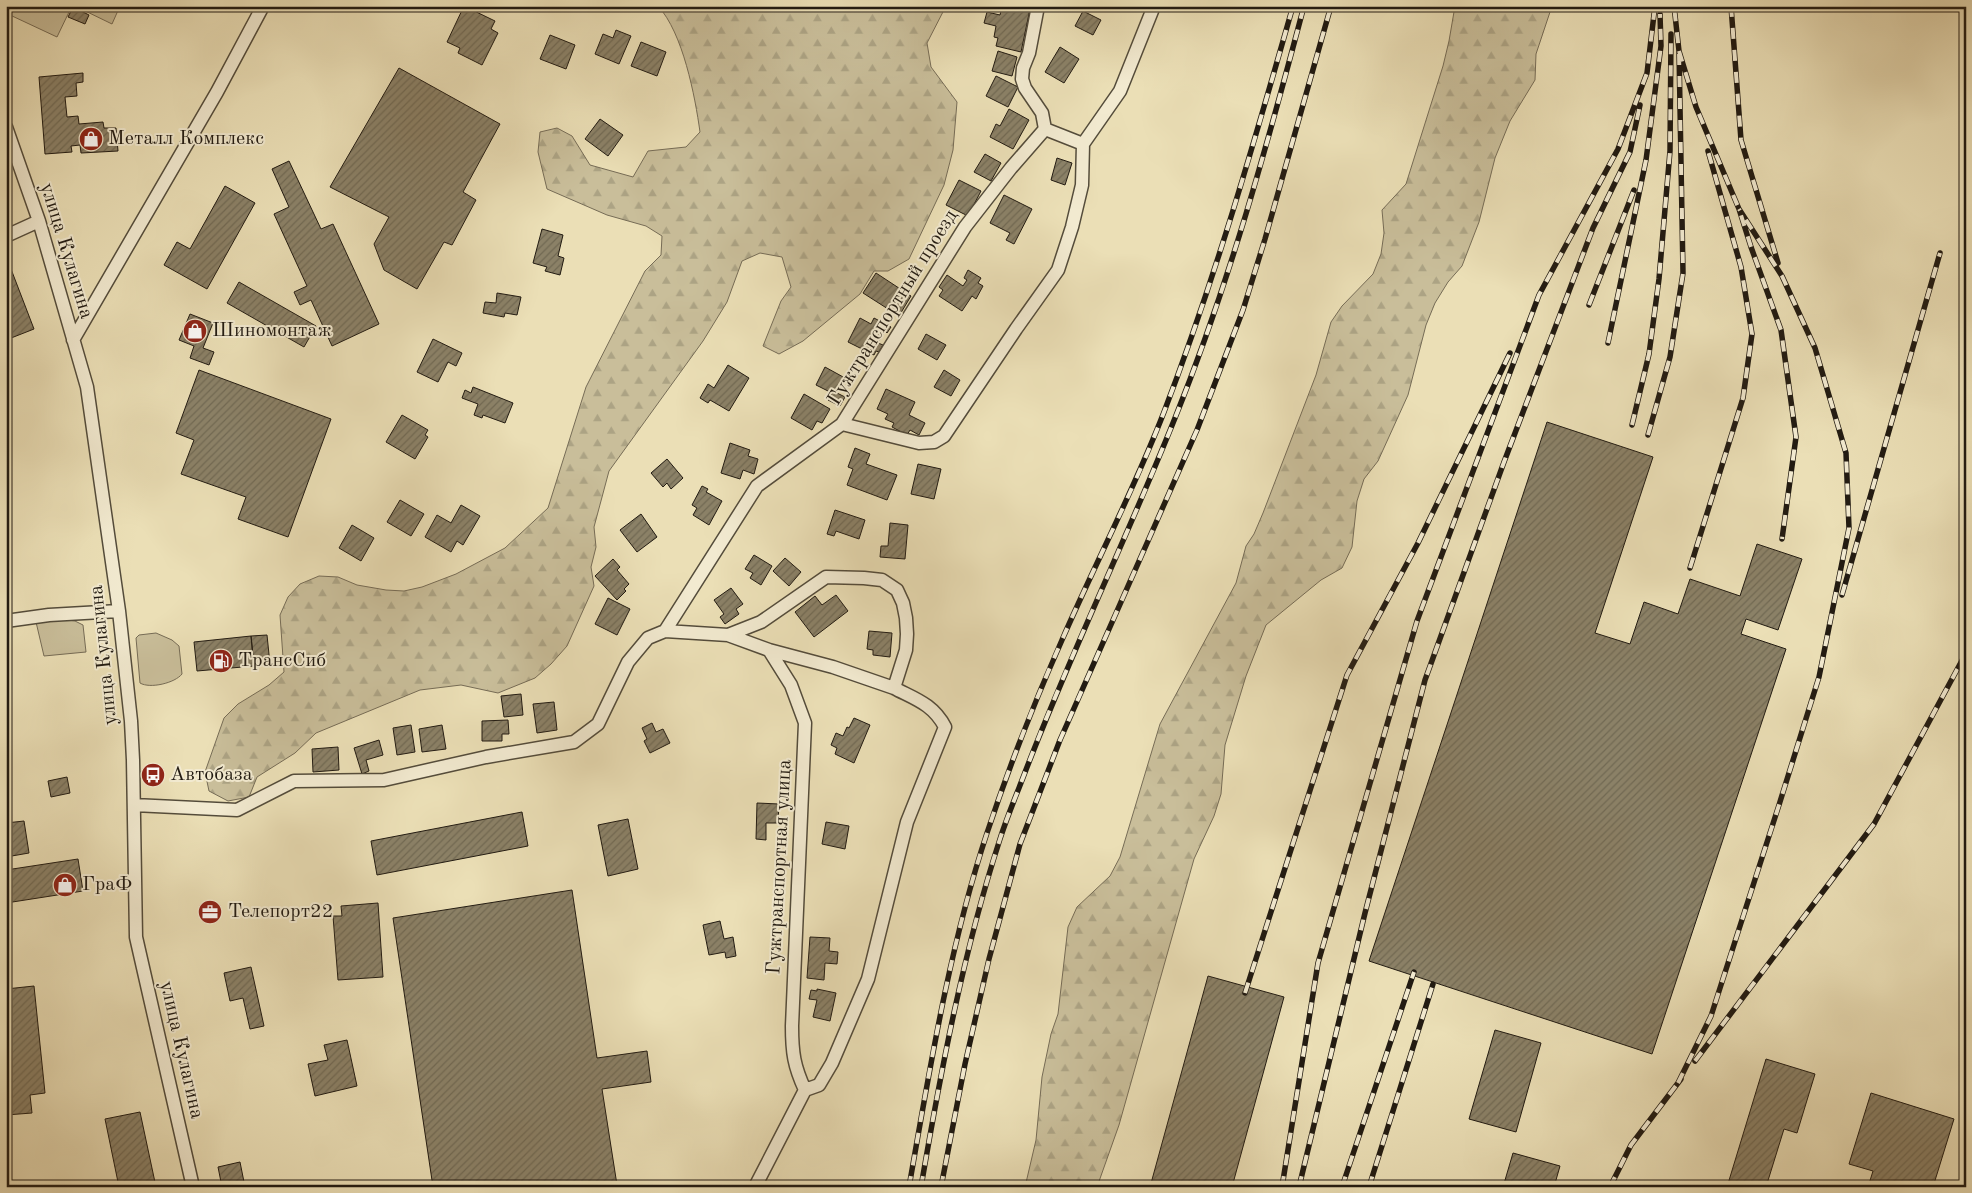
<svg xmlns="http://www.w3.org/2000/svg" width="1972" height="1193" font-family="'Old Standard TT',serif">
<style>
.grass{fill:#c9be9a;stroke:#766c56}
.forest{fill:url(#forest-firs);stroke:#766c56}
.building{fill:url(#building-hatch);stroke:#221b12}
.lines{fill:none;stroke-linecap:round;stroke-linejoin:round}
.street-casing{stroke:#544c3b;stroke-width:15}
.street{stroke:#f2ead0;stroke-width:12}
.rail-casing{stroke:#221b12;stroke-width:5.5}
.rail{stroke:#f2ead0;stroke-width:4;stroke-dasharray:11;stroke-linecap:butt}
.labels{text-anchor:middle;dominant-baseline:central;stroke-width:4;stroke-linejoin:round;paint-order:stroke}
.poi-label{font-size:20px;fill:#221b12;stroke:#f2ead0;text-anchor:start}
.street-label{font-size:20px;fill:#221b12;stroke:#f2ead0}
</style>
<defs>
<pattern id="forest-firs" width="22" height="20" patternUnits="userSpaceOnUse" patternTransform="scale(1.25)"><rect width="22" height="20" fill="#c9be9a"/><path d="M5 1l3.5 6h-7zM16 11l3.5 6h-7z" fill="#aca384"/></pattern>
<pattern id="building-hatch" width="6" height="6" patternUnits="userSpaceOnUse" patternTransform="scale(1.25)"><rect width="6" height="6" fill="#8b8167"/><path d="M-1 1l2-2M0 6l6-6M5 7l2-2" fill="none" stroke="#716953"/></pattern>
</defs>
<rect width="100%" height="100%" fill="#ebdfb6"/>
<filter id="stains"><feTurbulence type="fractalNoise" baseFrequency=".004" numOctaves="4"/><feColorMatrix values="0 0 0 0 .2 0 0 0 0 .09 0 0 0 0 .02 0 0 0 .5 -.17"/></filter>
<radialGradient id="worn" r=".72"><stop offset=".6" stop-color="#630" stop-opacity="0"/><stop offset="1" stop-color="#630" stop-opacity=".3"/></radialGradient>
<path class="grass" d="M14 6H57L69 12 57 37 10 15Z
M75 6H120L112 24Z
M60 619 75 621 83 625 86 652 44 656 36 622Z
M156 633 172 640 179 646 182 674C175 683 150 689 140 683L136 638 139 635Z"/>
<path class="forest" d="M658 6H946L927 43 931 67 957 102 953 150 944 185 909 259 888 271H874L860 294 803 341 779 354 763 346 781 301 791 287 782 257 760 253 742 261 727 302 703 341 609 471 594 527 596 547 591 567 594 586 567 646 551 664 535 678 498 693 461 685 420 690 316 733 295 753 257 777 249 797 228 801 209 791 205 772 224 718 238 704 269 685 284 672 280 615 288 597 300 584 319 576 338 577 357 585 386 590 404 591 422 587 456 574 505 548 548 508 586 387 645 271 661 255 662 236 646 226 607 215 547 189 538 152 540 132 557 128 572 136 590 165 633 177 648 151 686 147 700 132C695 96 683 33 658 6Z
M1455 6H1552L1536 54 1535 80 1510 121 1495 158 1479 222 1462 266 1448 282 1435 303 1426 325 1408 395 1378 461 1364 479 1357 501 1352 547 1342 568 1321 580 1266 625 1246 676 1225 745 1221 794 1214 816 1194 859 1119 1125 1097 1187H1025L1036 1140 1042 1077 1051 1034 1058 1014 1068 927 1077 907 1110 876 1120 857 1160 724 1236 583 1246 546 1254 534 1263 513 1316 375 1331 322 1342 306 1373 274 1381 254 1384 233 1382 210 1406 184 1443 66 1449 41Z"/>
<path class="building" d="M464 6 495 21 491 29 498 33 482 65 458 53 460 48 447 42Z
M1002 6H1017L1030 9 1021 52 996 46 998 38 994 37 996 26 984 23 987 12 1000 15Z
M73 7 89 15 85 24 68 17Z
M1083 11 1101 20 1093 35 1075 26Z
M616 30 631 36 619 64 595 54 603 34 613 38Z
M550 35 575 45 566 69 540 59Z
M641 42 666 52 657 76 631 66Z
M1060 47 1079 59 1064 83 1045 72Z
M998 51 1017 57 1012 76 992 71Z
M399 68 500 124 463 192 476 200 452 245 444 242 417 289 384 270 374 244 389 217 330 187Z
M83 73V82L76 83 77 96 65 97 67 117 78 116 79 124 103 122 104 128H116L118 151 81 153 80 145 71 146 72 152 45 154 39 77Z
M996 76 1018 87 1008 107 986 96Z
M1009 109 1029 120 1013 149 990 137 996 124 1000 126Z
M600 119 623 135 608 156 585 139Z
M985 154 1001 163 991 181 974 172Z
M1057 158 1072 163 1065 185 1051 180Z
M289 161 321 229 333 224 379 324 332 346 311 300 300 305 294 292 307 286 274 214 289 207 272 169Z
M959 180 981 191 968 216 946 205Z
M225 186 255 203 207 289 164 265 177 242 190 249Z
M1004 195 1032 209 1014 244 1006 240 1010 233 990 223Z
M542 229 563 235 558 256 564 258 560 275 545 271 547 267 533 263Z
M6 256 34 329 6 340Z
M968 270 981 278 978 283 983 286 976 299 972 296 962 311 939 296 943 290 939 287 947 275 963 286 967 280 964 278Z
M876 273 911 296 899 316 863 293Z
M239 282 316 326 304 347 227 303Z
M497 293 521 297 517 315 505 313 504 317 483 313 485 302 496 303Z
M190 314 213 323 203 348 214 352 209 365 190 358 194 346 179 340Z
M860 318 871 324 874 318 891 327 887 333 885 331 878 343 883 345 879 352 876 351 874 355 848 342Z
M926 334 946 345 937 360 918 349Z
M433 339 462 353 456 366 448 362 438 382 417 372Z
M728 365 749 378 729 411 710 400 708 403 700 398 708 384 714 388Z
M825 367 845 378 837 393 845 397 840 406 828 400 832 393 816 385Z
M199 370 331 419 288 537 238 519 246 497 181 474 194 440 176 433Z
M944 370 960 380 951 396 934 387Z
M473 387 513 403 505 423 483 415 482 418 474 415 478 404 462 398 465 390 471 393Z
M886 389 915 402 909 415 925 423 919 435 910 430 907 435 892 427 894 423 885 419 888 414 877 409Z
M804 394 830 409 822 423 817 421 812 430 791 418Z
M402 415 428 430 425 435 428 437 415 459 386 442Z
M1547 422 1653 457 1595 633 1630 644 1644 602 1678 614 1690 579 1740 596 1757 544 1802 559 1778 630 1746 619 1741 634 1786 649 1652 1054 1369 961Z
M730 443 750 450 748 456 758 459 754 474 743 470 740 479 721 473Z
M855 448 870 454 866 464 897 475 887 500 847 485 853 469 848 467Z
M667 459 683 478 671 489 667 483 663 487 651 473Z
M918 464 941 469 934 499 911 494Z
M702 486 708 489 706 492 722 501 709 525 693 515 697 508 692 505Z
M400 500 424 514 411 536 387 522Z
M461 505 480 516 463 545 457 541 451 552 425 537 437 515 451 523Z
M835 510 865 520 859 539 836 531 834 536 827 534Z
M641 514 657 537 637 552 620 530Z
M890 523 908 525 905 559 880 557 881 546H888Z
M352 525 374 538 361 561 339 548Z
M754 555 772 566 761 585 750 578 753 573 745 569Z
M785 558 801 572 789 586 773 571Z
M613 559 620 567 617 570 629 584 624 589 626 591 617 600 595 576Z
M731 588 743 604 736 609 739 614 725 624 720 617 724 614 714 600Z
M836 595 848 611 814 637 795 612 815 596 822 605Z
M608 598 630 609 617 635 595 624Z
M869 631 892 633 890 657 873 655V650L867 649Z
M267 635 270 664 254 666 251 636Z
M251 636 254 666 197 671 194 642Z
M521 694 523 715 504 717 501 696Z
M554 702 557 730 537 733 533 704Z
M854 718 870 725 854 763 835 754 837 748 831 745 836 733 843 736 847 727 849 728Z
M508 720 509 734H502V741H482V721Z
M652 723 656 732 663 729 670 743 650 753 644 741 647 739 642 728Z
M411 725 415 752 397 755 393 728Z
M442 725 446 749 422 752 419 729Z
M379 740 383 755 366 760 369 771 362 774 354 748Z
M338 747 339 770 313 772 312 749Z
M67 777 70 793 51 797 48 781Z
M757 803 779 804 778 823H766V840L756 839Z
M522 812 528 846 377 875 371 841Z
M628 819 638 869 608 876 598 825Z
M24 821 29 853 6 857V823Z
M826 822 849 826 845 849 822 844Z
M78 859 83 891 6 903V870Z
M572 890 597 1058 647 1051 651 1082 602 1089 617 1185 604 1187H433L393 918Z
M378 903 383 977 338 980 333 916H342L341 906Z
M720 921 724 939 733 937 736 956 726 958 725 952 709 955 703 925Z
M810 937 830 938 829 951 838 952 837 964 825 963 824 980 807 978Z
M251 967 264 1026 250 1029 243 998 230 1001 224 973Z
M1208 976 1284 997 1232 1187H1150Z
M34 986 45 1093 30 1095 32 1113 6 1115V989Z
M817 989 836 993 830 1021 813 1017 817 1000 809 999 811 990 817 991Z
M1495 1030 1541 1043 1516 1132 1469 1119Z
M347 1040 357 1086 315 1096 308 1064 328 1060 324 1045Z
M1766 1059 1815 1074 1797 1133 1784 1129 1766 1187H1727Z
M1871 1093 1954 1119 1933 1187H1868L1873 1171 1849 1164Z
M140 1112 156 1187H119L105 1119Z
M6 1132 12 1187H6Z
M1513 1153 1560 1166 1554 1187H1503Z
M240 1162 245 1187H222L218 1167Z"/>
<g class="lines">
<g class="street-casing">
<path id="street" d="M1038 6 1029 53 1023 68 1022 79 1025 88 1042 113 1045 129
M6 127 39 221 87 387 119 611 131 721 133 760 136 937 193 1187
M6 236 39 221
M73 340 217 92 263 6
M842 424 919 443 934 442 944 436 1016 329 1058 270 1072 227 1082 185 1083 144
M6 621 49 615 119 611
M665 631 728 635 769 650 791 685 805 723 792 1026C792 1053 794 1066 805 1090L755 1187
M728 635 761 622 826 577 864 578 882 580 897 590 903 603 906 618 907 634 906 650 894 688 833 667 769 650
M134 805 237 810 294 781 384 780 486 757 574 742 598 724 628 662 648 638 665 631 757 486 842 424 965 227 1011 168 1045 129 1083 144 1120 91 1154 6
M805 1090 819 1085 832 1063 868 979 907 822 945 727C933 704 915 699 894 688"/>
</g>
<use href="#street" class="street"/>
<g class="rail-casing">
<path id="rail" d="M1731 6 1741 140 1778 263
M1958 6 1966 14
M1679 51 1696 107 1739 209 1751 247 1781 330 1796 437 1782 539
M1589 305 1634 190
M1608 343 1646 160 1661 46 1660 14
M1632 425 1649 354 1659 279 1670 151 1671 34
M1648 435 1670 357 1683 273 1679 51 1674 6
M1690 568 1743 398 1752 334 1741 267 1708 151
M1842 595 1940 253
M1245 993 1347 675 1418 543 1510 353
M1695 1061 1874 824 1966 653
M1678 1083 1711 1016 1779 805 1819 677 1849 528 1846 453 1815 348 1782 276 1739 209
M909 1187C930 1068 949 948 987 833 1009 767 1034 703 1062 640 1095 564 1134 490 1164 412 1215 279 1254 143 1293 6
M921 1187C941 1070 963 953 1000 839 1007 817 1016 796 1024 775 1070 654 1127 538 1175 418 1229 284 1267 146 1304 6
M941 1187 965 1064 989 959 1020 844 1060 740 1197 430 1243 310 1265 239 1331 6
M1282 1187 1318 963 1417 621 1539 295 1618 149 1647 73 1655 6
M1299 1187 1365 913 1425 680 1504 462 1593 228 1630 152 1640 105
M1342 1187 1414 972
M1369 1187 1433 984
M1610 1187 1631 1145 1681 1079"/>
</g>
<use href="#rail" class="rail"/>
</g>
<defs>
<g id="shop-disc" transform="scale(1.25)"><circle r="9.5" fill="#8f2418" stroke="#f2ead0"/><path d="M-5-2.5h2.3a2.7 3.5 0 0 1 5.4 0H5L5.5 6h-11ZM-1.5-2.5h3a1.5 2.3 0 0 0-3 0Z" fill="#fff"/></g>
<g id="fuel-disc" transform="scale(1.25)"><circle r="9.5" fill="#8f2418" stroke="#f2ead0"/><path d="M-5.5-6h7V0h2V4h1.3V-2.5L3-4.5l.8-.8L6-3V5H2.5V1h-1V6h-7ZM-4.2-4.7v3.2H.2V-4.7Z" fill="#fff"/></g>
<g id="bus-disc" transform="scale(1.25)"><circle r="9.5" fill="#8f2418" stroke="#f2ead0"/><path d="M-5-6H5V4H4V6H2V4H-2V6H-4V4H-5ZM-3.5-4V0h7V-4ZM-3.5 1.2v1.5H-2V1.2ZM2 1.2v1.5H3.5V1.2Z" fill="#fff"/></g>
<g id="office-disc" transform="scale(1.25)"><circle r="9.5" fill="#8f2418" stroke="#f2ead0"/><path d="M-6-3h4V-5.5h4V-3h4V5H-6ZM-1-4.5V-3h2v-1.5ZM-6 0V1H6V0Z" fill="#fff"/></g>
</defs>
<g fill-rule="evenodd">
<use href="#shop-disc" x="91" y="139"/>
<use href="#shop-disc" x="195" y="331"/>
<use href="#fuel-disc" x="221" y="661"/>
<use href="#bus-disc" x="153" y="775"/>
<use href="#shop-disc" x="65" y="885"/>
<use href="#office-disc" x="210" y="912"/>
</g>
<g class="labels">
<g class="poi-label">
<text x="108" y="139">Металл Комплекс</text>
<text x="212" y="331">Шиномонтаж</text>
<text x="238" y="661">ТрансСиб</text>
<text x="170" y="775">Автобаза</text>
<text x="82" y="885">ГраФ</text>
<text x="228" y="912">Телепорт22</text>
</g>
<g class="street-label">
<text transform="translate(66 251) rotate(73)">улица Кулагина</text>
<text transform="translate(893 308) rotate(-58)">Гужтранспортный проезд</text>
<text transform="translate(104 655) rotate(-96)">улица Кулагина</text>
<text transform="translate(780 867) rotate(-87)">Гужтранспортная улица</text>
<text transform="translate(181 1050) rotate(77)">улица Кулагина</text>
</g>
</g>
<rect width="1972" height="1193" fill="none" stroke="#ebdfb6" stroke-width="25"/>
<rect x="8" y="8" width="1957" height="1178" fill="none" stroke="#221b12" stroke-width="2.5"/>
<rect x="12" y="12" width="1947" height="1168" fill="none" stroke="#221b12"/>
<rect width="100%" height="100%" filter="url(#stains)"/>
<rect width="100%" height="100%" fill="url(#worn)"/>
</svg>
